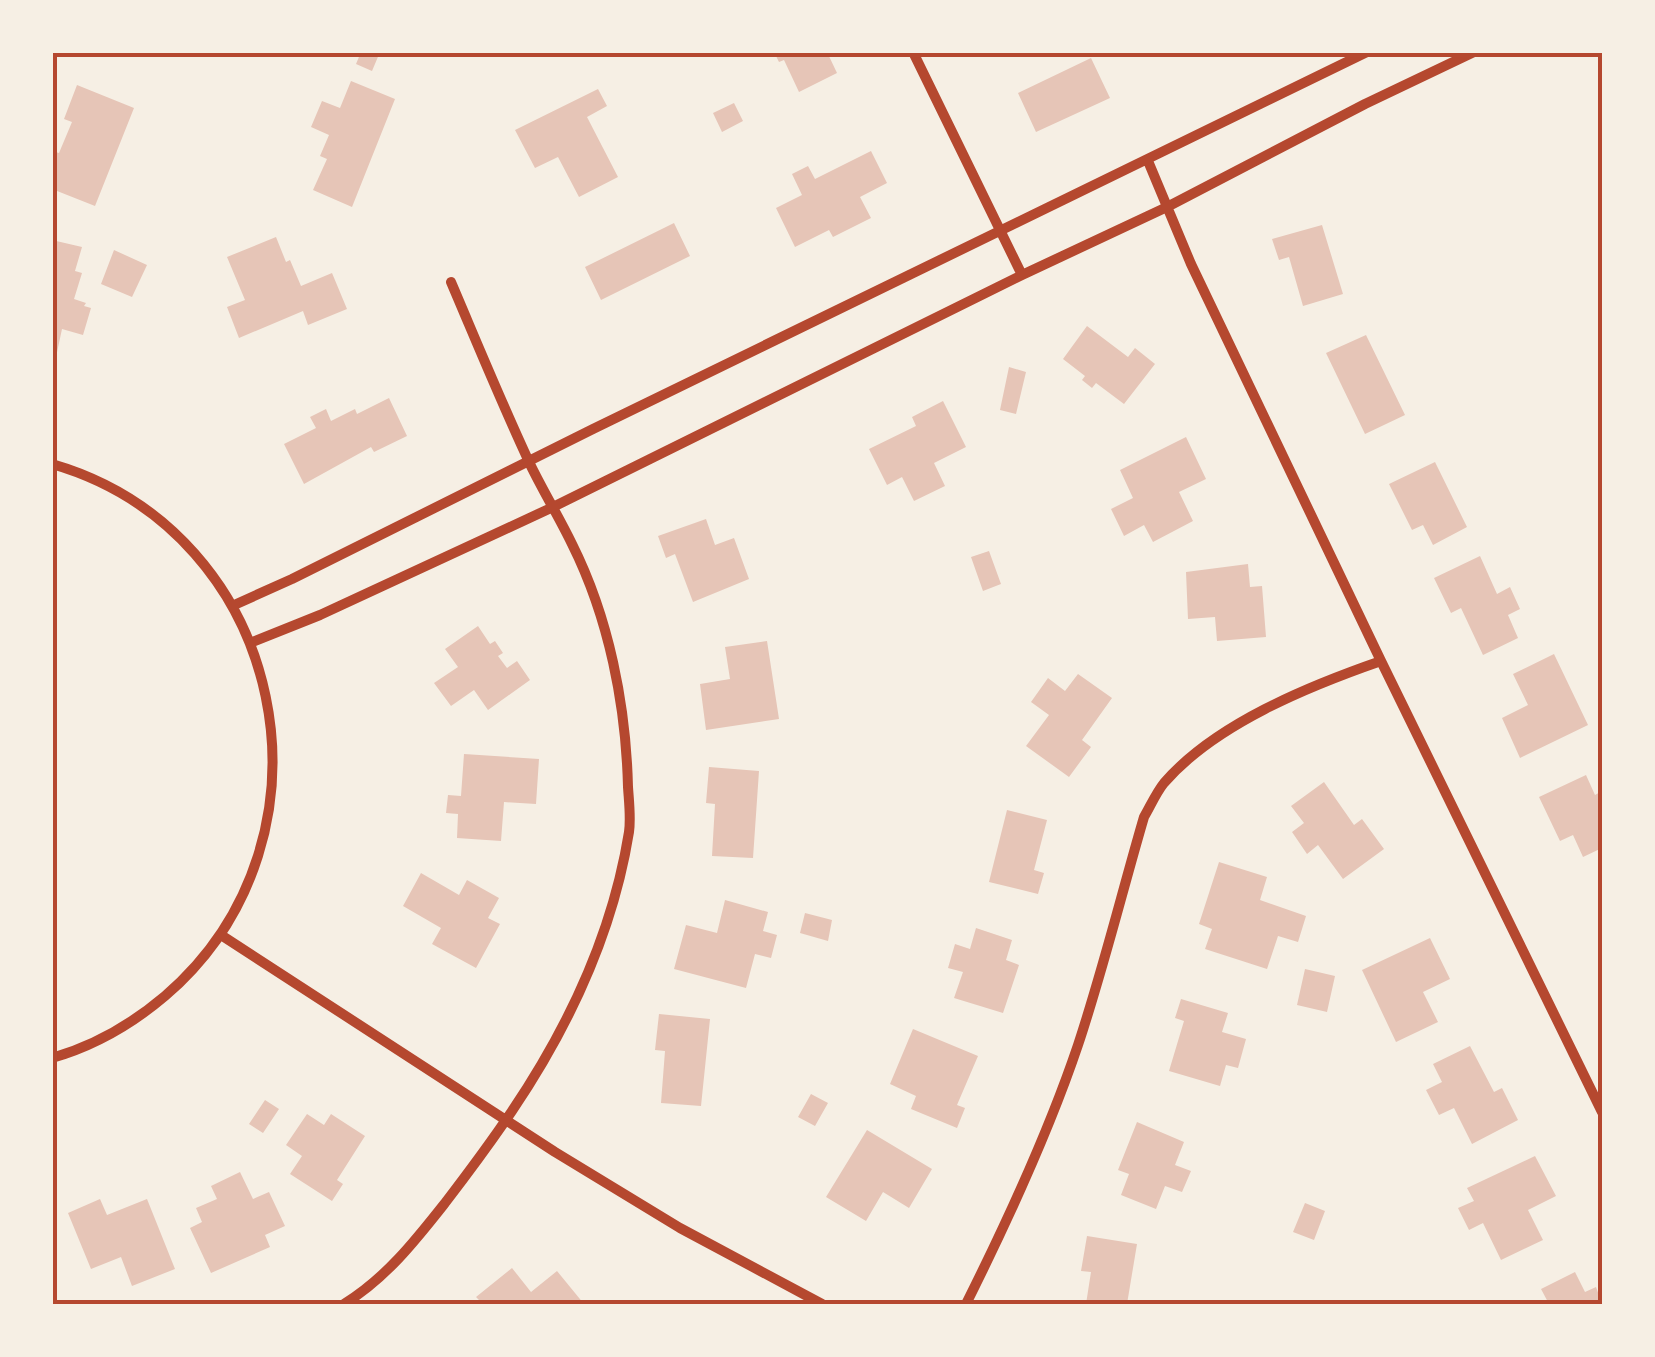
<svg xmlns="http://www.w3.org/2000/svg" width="1655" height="1357" font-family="'Alegreya Sans',sans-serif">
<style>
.building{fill:#e6c5b7}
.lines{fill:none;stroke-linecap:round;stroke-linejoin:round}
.minor{stroke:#b5482f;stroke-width:10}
.neatline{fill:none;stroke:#b5482f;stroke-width:4}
</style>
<rect width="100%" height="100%" fill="#f6efe4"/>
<path class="building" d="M361 52H380L372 71 356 64Z
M774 52H827L837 73 799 92 784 60 779 62Z
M1091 58 1110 98 1036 132 1018 93Z
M351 81 395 99 352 207 313 190 327 159 320 156 329 135 311 127 322 101 340 108Z
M77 85 134 108 95 206 52 189V151L59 153 72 122 64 119Z
M598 89 607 106 587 117 618 177 579 197 558 157 535 168 515 130Z
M734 103 743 121 722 132 713 113Z
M871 151 887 183 860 197 871 218 833 237 829 230 795 247 776 208 802 195 792 174 808 166 815 179Z
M674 223 690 256 601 300 585 267Z
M1322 225 1343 294 1303 306 1289 257 1279 260 1272 239Z
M276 237 286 262 290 260 301 286 332 273 347 309 308 325 303 311 239 338 227 307 245 300 227 257Z
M52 240 82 247 75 271 82 273 74 299 86 303 84 306 91 308 83 335 62 329 56 357 52 356Z
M114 250 147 265 132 297 101 284Z
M1087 326 1128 357 1135 348 1155 364 1124 404 1096 383 1092 388 1082 380 1085 376 1063 359Z
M1366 335 1405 415 1365 434 1326 353Z
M1009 367 1026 372 1016 414 1000 410Z
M389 398 407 436 374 452 371 447 304 484 284 444 316 428 310 417 326 409 331 421 355 409 357 414Z
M943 401 966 447 934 463 945 486 914 501 902 477 887 485 869 449 916 426 912 417Z
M1186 437 1206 479 1179 492 1193 521 1153 542 1144 525 1124 536 1111 509 1133 498 1120 470Z
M1435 462 1467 527 1433 545 1423 525 1412 530 1389 484Z
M706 519 715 545 734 538 749 579 693 602 675 554 666 558 658 536Z
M989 551 1001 584 983 591 971 557Z
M1480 556 1497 594 1510 587 1520 609 1508 615 1518 638 1483 655 1461 608 1451 613 1434 578Z
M1248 564 1250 587 1262 586 1266 637 1217 641 1215 617 1188 619 1186 572Z
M478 626 490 644 495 641 503 653 498 656 507 668 517 661 530 680 488 710 474 690 451 706 434 683 458 667 445 649Z
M767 641 779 719 706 730 700 684 730 679 725 647Z
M1554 654 1588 725 1520 758 1502 718 1528 705 1513 674Z
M1078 674 1112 698 1082 740 1091 747 1069 777 1026 746 1049 715 1031 702 1048 678 1065 691Z
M464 754 539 759 536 804 504 802 501 841 457 838 458 814 446 813 448 795 461 796Z
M709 767 759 771 753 858 712 856 715 804 706 803Z
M1586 775 1595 795 1602 791V848L1583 857 1573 835 1560 841 1539 797Z
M1324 782 1354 825 1362 819 1384 849 1343 879 1318 845 1307 854 1292 832 1304 823 1291 806Z
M1007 810 1047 820 1034 870 1044 873 1038 894 989 882Z
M1219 862 1267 877 1260 900 1306 916 1298 942 1278 936 1267 969 1205 949 1212 929 1199 924Z
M421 873 459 895 467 880 499 898 488 918 500 924 476 968 432 944 441 928 403 906Z
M725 900 768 912 763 931 777 935 771 958 755 954 746 988 674 969 686 925 717 933Z
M805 913 832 920 828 941 800 933Z
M976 928 1012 940 1006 960 1019 965 1003 1013 954 998 963 972 948 968 955 944 970 949Z
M1430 938 1450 979 1423 992 1438 1022 1396 1042 1362 970Z
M1305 969 1335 976 1327 1012 1297 1005Z
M1181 999 1228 1013 1222 1032 1246 1039 1238 1068 1226 1065 1220 1086 1169 1071 1184 1021 1175 1018Z
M659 1014 710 1019 701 1106 661 1103 665 1051 655 1050Z
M913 1029 978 1056 957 1105 965 1108 957 1128 911 1109 916 1096 890 1084Z
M1470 1046 1494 1092 1502 1088 1518 1120 1472 1144 1454 1108 1439 1115 1426 1090 1442 1082 1433 1064Z
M811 1094 828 1103 815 1126 798 1117Z
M265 1100 279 1109 263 1133 249 1124Z
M307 1114 324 1125 331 1114 365 1136 337 1180 343 1184 332 1201 290 1174 302 1156 286 1145Z
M1137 1122 1184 1142 1175 1165 1191 1171 1182 1192 1165 1186 1156 1209 1121 1195 1129 1174 1118 1170Z
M867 1130 932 1169 909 1208 883 1192 866 1221 826 1197Z
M1535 1156 1556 1196 1528 1210 1543 1240 1501 1260 1483 1223 1469 1230 1458 1208 1474 1201 1467 1188Z
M240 1172 253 1199 269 1192 285 1226 265 1235 270 1247 211 1273 190 1228 202 1222 196 1208 217 1199 211 1186Z
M100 1199 107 1215 147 1199 175 1269 132 1286 121 1257 91 1269 68 1213Z
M1305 1203 1325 1211 1314 1240 1293 1232Z
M1087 1236 1137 1244 1127 1304H1086L1091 1272 1081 1271Z
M512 1268 531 1292 557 1271 584 1304H483L476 1297Z
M1575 1272 1585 1292 1596 1287 1602 1304H1549L1541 1289Z"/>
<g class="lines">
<path class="minor" d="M913 52 1022 275
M1148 161 1191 264 1381 661 1602 1112
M52 464C287 532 349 838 165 996 132 1024 94 1046 52 1058
M232 606 292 579 593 429 1367 52
M250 643 320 615 551 508 1022 275 1167 207 1365 104 1474 52
M221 935 555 1152 680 1228 822 1304
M344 1304C386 1278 415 1241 445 1203 468 1173 491 1142 512 1111 568 1028 613 932 629 832 631 818 629 802 628 787 626 705 609 618 572 544 559 517 543 491 530 464 502 404 477 343 451 282
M966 1304C1008 1220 1048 1134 1078 1045 1103 970 1122 892 1144 817 1151 805 1156 793 1164 783 1215 724 1309 686 1381 661"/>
</g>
<rect width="1655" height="1357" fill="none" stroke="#f6efe4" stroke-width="110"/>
<rect x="55" y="55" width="1545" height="1247" class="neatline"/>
</svg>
